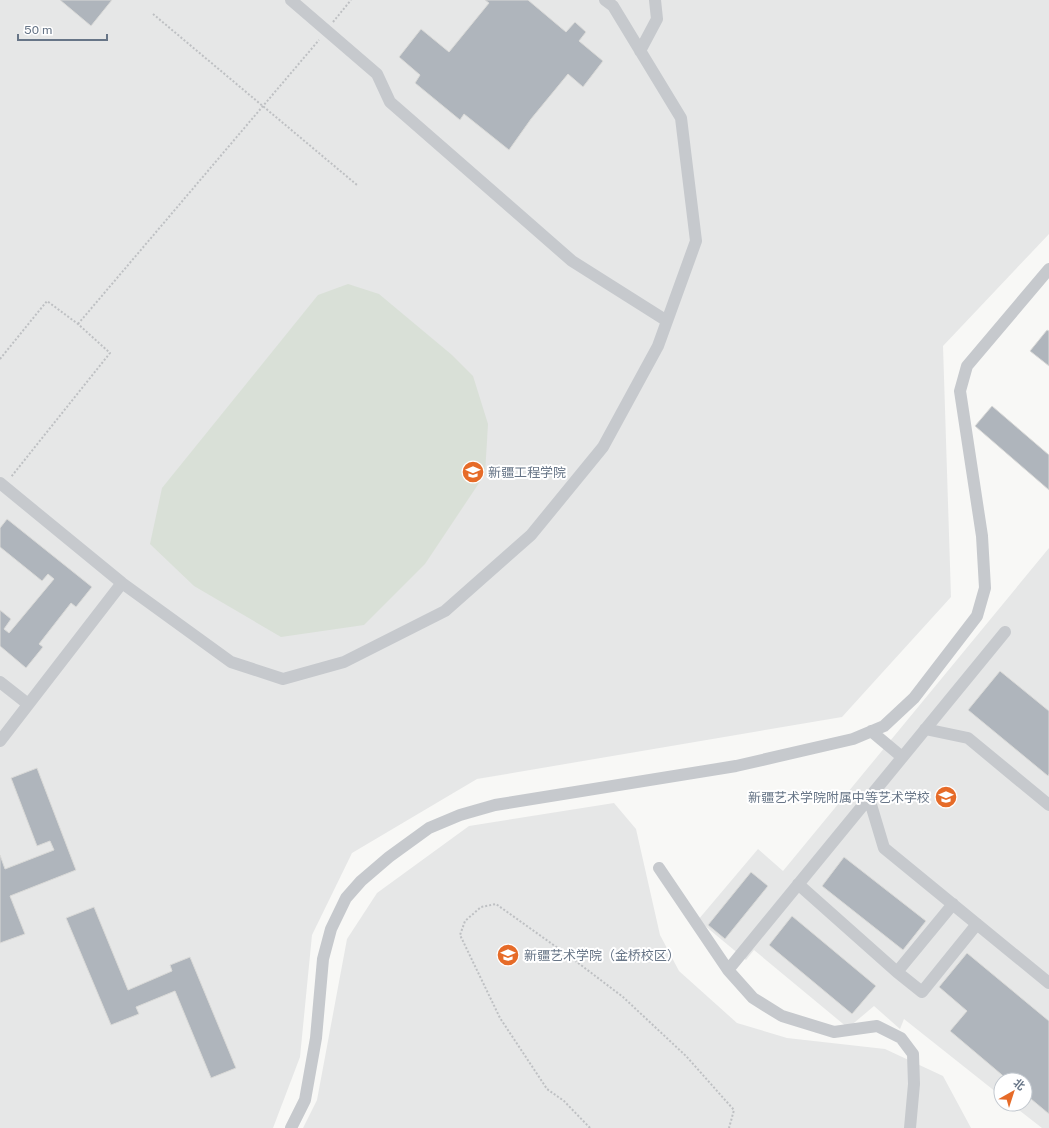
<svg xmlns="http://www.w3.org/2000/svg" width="1049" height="1128" font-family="'Public Sans','Noto Sans SC',sans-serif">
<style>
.built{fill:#e6e7e7}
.green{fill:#d9e0d7}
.building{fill:#afb5bc;stroke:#dadad8}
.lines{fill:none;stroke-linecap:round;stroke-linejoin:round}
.path{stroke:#bec0c3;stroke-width:2;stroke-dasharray:2 2;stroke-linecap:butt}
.minor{stroke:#c6c9cd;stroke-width:12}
.labels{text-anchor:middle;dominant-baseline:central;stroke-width:4;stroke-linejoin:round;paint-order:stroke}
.poi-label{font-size:13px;fill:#677587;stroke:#fff;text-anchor:start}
</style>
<rect width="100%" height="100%" fill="#f8f8f6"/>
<path class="built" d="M0 0H1049V234L943 346 951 597 842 717 477 779 352 853 312 935 300 1057 273 1128H0Z
M1049 548V1128H1042L1011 1104H1025V1080H1001V1096L904 1019 900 1029 874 1006 848 1028 754 950 746 960 698 920 758 849 783 871Z
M614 803 636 829 660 935 679 971 737 1023 787 1038 885 1049 943 1076 971 1128H303L317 1100 347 939 377 893 469 826Z"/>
<path class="green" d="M348 284 379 294 452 355 473 376 488 424 485 474 425 564 364 625 281 637 194 586 150 544 162 488 318 295Z"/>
<path class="building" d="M60 0H112L91 26Z
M485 0H528L566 32 575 22 586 32 579 41 603 61 583 87 568 74 531 119 509 150 464 114 460 120 415 83 420 75 399 57 421 29 449 52 489 3Z
M1047 330 1049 331V366L1030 351Z
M992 406 1049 455V490L975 426Z
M7 519 92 587 76 607 71 603 39 644 43 647 26 668 0 646V610L11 619 4 629 9 633 54 579 48 574 42 581 0 547V528Z
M1000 671 1049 711V774L1048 776 968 710Z
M37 768 76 870 10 896 25 934 0 943V855L5 869 54 850 50 841 37 846 11 778Z
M844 857 926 921 903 950 822 886Z
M751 872 768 886 725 939 708 925Z
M94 907 128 990 172 971 170 965 190 957 236 1068 211 1078 175 991 136 1007 139 1014 111 1025 66 918Z
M792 916 876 986 852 1014 769 945Z
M967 953 1049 1021V1114L1025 1094V1080H1008L950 1031 967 1011 939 987Z"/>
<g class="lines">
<path class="path" d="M153 14 357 185
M333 22 351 0
M78 324 319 40
M0 359 47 301 78 324 110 353 11 477
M590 1128 564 1101 547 1089 500 1018 460 935 465 921 481 907 496 904 569 956 623 997 686 1056 734 1110 729 1128"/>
<path class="minor" d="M291 0 377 74 390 102 572 261 667 321
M640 51 657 19 655 0
M0 483 122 583 231 662 283 679 344 662 445 611 531 535 603 447 658 346 696 241 681 118 613 6 605 0
M0 682 28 704
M925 729 968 738 1049 805
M871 731 902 757
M0 741 122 583
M869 798 884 848 1049 983
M659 868 728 970 753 998 782 1016 834 1032 877 1026 901 1038 913 1054 914 1084 910 1128
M798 884 897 972
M953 904 897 972 922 992 977 924
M728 970 1005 632
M291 1128 305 1100 316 1038 323 959 331 929 346 898 361 881 389 857 429 828 460 815 495 805 736 766 853 739 884 726 914 698 977 616 985 588 982 536 960 391 967 366 1049 269"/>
</g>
<defs>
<g id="university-disc" transform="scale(1.15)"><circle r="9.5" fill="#e66b28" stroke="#fff"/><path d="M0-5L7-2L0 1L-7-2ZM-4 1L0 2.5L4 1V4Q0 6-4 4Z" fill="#fff"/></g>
<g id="school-disc" transform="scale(1.15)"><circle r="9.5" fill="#e66b28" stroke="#fff"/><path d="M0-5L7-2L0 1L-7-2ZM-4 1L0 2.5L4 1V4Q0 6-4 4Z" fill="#fff"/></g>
</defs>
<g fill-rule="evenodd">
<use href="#university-disc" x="473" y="472"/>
<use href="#school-disc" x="946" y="797"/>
<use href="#university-disc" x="508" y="955"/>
</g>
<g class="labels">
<g class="poi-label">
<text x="488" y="472">新疆工程学院</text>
<text x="930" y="797" text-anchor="end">新疆艺术学院附属中等艺术学校</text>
<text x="524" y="955">新疆艺术学院（金桥校区）</text>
</g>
</g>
<g transform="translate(1013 1092) rotate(39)"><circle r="19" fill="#ffffff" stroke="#c2c8cf"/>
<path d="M0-3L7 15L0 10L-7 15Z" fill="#e66b28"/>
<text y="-6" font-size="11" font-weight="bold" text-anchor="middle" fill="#677587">北</text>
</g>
<path d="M18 34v6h89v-6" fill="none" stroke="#677587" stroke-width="2"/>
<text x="24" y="34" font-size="12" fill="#677587" stroke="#ffffff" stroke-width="3" paint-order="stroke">50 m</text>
</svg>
